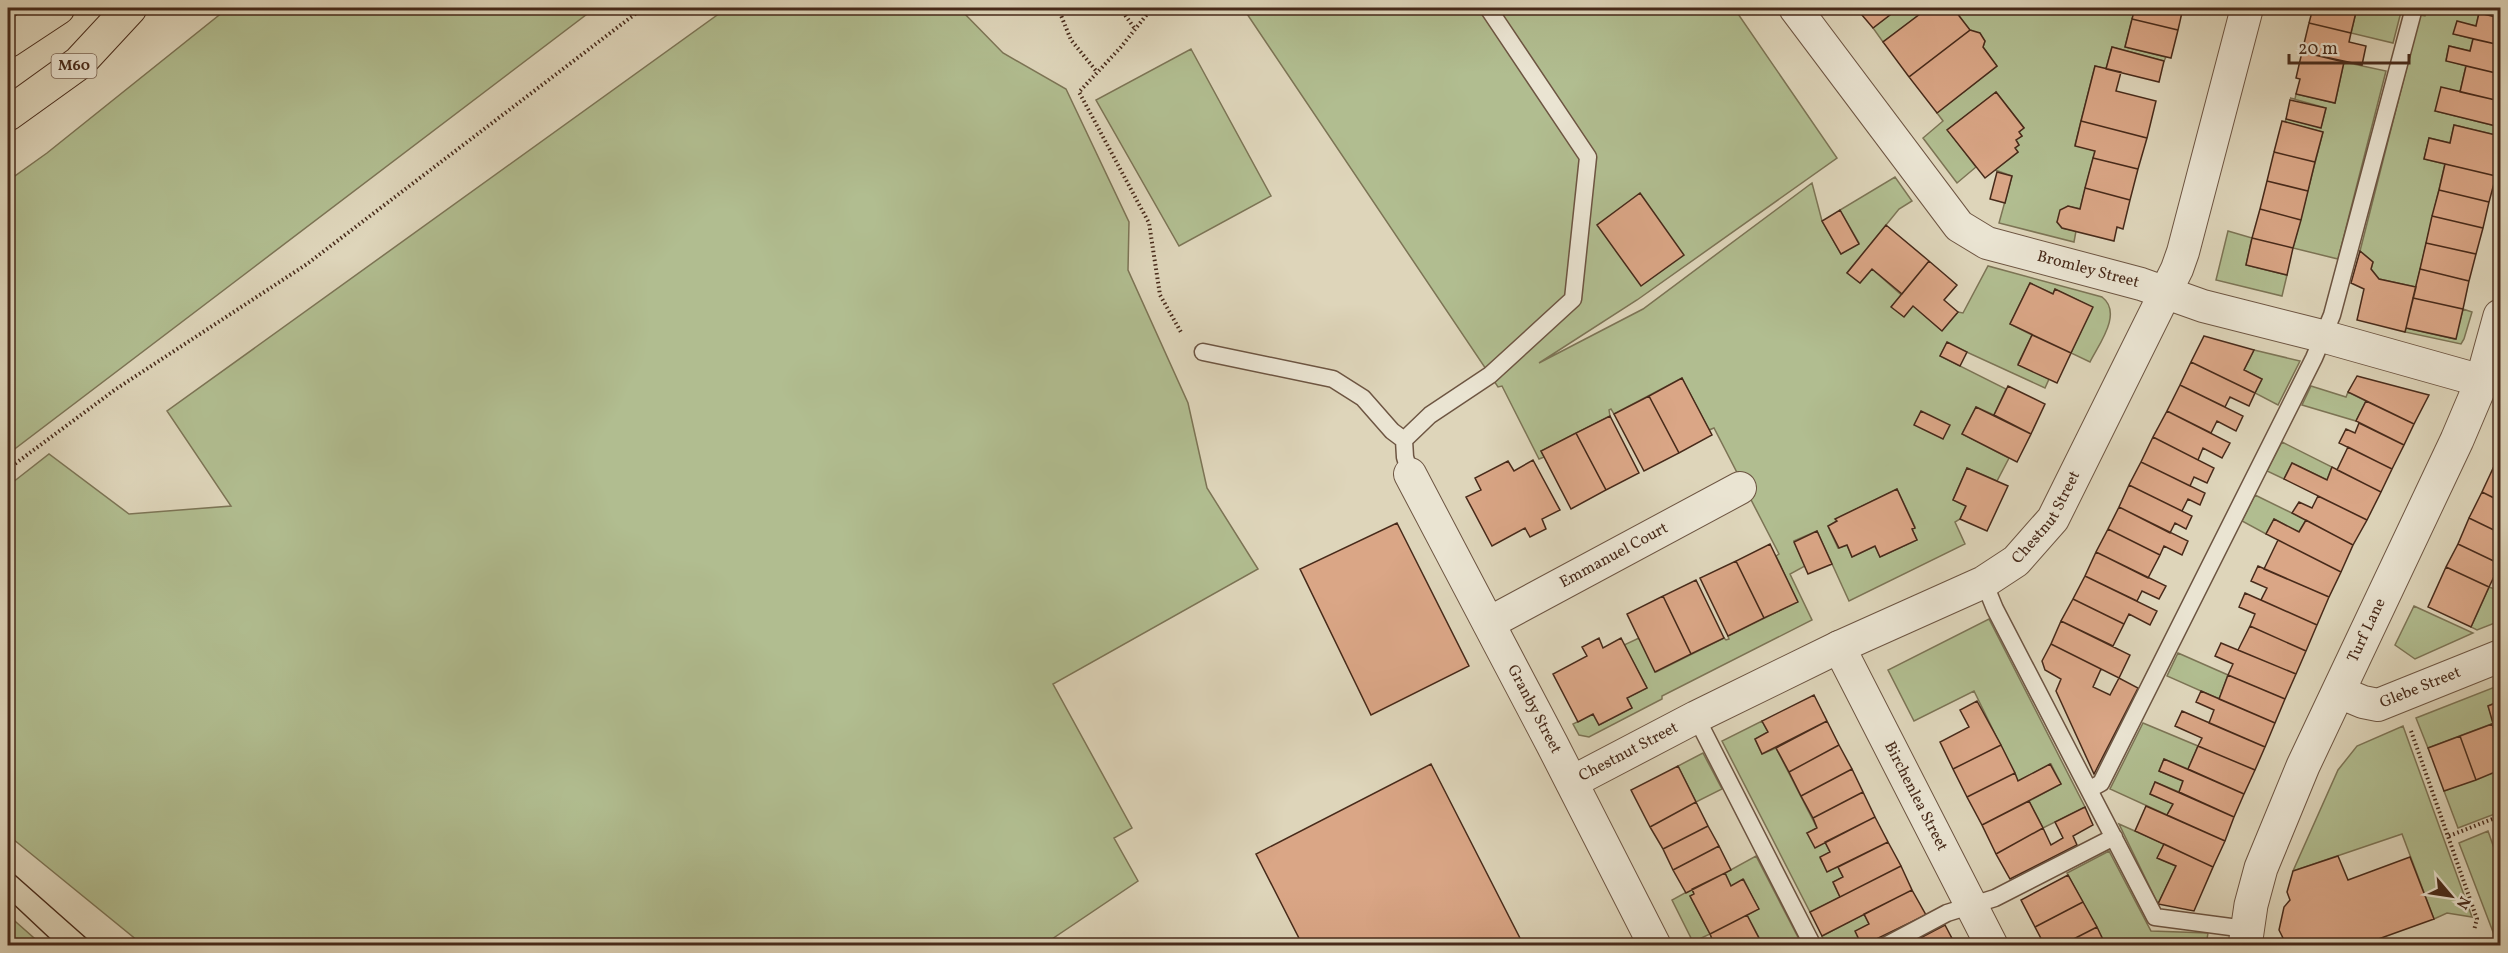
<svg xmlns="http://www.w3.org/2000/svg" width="2508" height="953" font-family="Vollkorn,serif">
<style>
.green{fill:#b1bd90;stroke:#7c7455;stroke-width:1.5;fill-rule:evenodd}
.building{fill:#daa686;stroke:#472a1a;stroke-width:1.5}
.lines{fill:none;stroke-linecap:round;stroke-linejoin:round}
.service-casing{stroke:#6d5542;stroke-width:19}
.minor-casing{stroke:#6d5542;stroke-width:34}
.tertiary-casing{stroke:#6d5542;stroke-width:35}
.motorway-casing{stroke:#472a1a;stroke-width:35}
.path{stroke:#472a1a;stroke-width:4;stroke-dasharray:1.5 3;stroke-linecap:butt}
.service{stroke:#eae4d2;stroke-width:16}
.minor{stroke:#eae4d2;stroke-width:32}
.tertiary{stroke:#eae4d2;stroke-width:33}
.motorway{stroke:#ded5ba;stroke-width:33}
.tram{stroke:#472a1a;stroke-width:1.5}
.labels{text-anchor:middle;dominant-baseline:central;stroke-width:4.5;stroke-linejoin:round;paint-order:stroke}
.shield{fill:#eae4d2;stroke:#786251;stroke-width:1.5}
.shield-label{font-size:15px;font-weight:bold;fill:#472a1a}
.street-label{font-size:16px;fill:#472a1a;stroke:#eae4d2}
</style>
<rect width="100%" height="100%" fill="#ded5ba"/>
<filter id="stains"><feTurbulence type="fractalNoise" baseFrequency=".00333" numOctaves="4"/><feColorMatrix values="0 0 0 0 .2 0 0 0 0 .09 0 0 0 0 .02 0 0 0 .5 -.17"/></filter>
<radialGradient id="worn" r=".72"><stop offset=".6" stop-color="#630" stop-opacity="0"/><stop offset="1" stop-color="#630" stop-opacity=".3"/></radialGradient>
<path class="green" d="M228 8H595L8 454V181L47 153Z
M727 8H959L1003 53 1066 89 1129 222 1128 270 1188 403 1207 488 1258 569 1053 684 1132 828 1114 838 1138 881 1043 945H143L8 835V486L49 454 129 514 231 506 167 411Z
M1243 8H1734L1837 158 1637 300 1539 363 1643 309 1812 183 1822 221 1841 254 1859 243 1840 210 1895 177 1912 201 1899 209 1847 273 1860 283 1872 269 1941 330 1958 312 1963 313 1988 266 2102 297C2123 313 2099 344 2090 362L2071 353 2092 307 2055 289 2053 294 2030 283 2010 324 2032 335 2018 364 2049 379 2045 388 1947 343 1940 356 2006 389 1994 415 1976 407 1962 434 2009 458 1997 481 1967 468 1953 500 1966 506 1960 519 1955 522 1965 544 1849 601 1817 531 1794 541 1805 566 1790 574 1812 620 1662 696V699L1589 737 1579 735 1573 724 1593 714 1599 725 1632 708 1627 698 1647 688 1624 645 1639 638 1656 672 1724 638 1726 640 1729 639 1728 636 1797 602 1776 556 1779 554 1714 428 1709 430 1682 378 1614 414 1611 409 1609 410 1610 416 1541 451 1544 457 1539 459 1502 386 1498 387ZM1897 489 1915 527 1912 529 1917 540 1880 557 1875 546 1852 557 1847 545 1838 548 1828 526 1837 521 1836 519Z
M1899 8H1928L1883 42 1873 28Z
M1953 8H2135L2125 47 2166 57 2164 61 2112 47 2106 69 2095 66 2075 145 2095 151 2080 209 2068 206 2057 222 2062 228 2076 231 2074 242 1999 223 2012 176 1995 170 2018 152 2015 148 2019 145 2016 140 2022 136 2019 132 2024 128 1996 92 1948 130 1976 167 1957 183 1923 138 1943 121 1937 113 1997 66 1983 47 1985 41 1980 34 1970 30Z
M2357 8H2402L2393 43 2351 33Z
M2428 8H2480L2476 26 2457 22 2454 34 2473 39 2470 51 2449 46 2446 60 2466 66 2460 92 2435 111 2500 127V136L2454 125 2450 143 2429 138 2424 159 2445 164 2416 287 2379 279 2371 269 2373 262 2360 251 2420 15 2425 16Z
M1191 49 1271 196 1179 246 1096 100Z
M2344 62 2386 71 2338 259 2293 248 2323 132 2285 122 2286 119 2321 127 2326 108 2290 98 2295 99 2296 94 2335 103Z
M2228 231 2252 238 2246 265 2287 275 2282 296 2216 280Z
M2463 309 2472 312 2464 339 2461 344 2405 332 2406 328 2455 339Z
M2254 350 2300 361 2278 405 2255 393 2262 379 2244 370Z
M2311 386 2346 397 2348 392 2366 401 2356 421 2302 405Z
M2282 442 2332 467 2327 480 2292 463 2284 479 2267 471Z
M2255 495 2306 520 2299 532 2274 519 2266 534 2242 521Z
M2489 587 2500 591V621L2477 630 2471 627Z
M2414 606 2473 633 2415 659 2395 645Z
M1989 619 2085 807 2043 828 2029 801 2061 784 2051 764 2018 781 1974 691 1914 721 1888 670Z
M2178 653 2228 675 2219 699 2167 676Z
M2500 685V701L2488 706 2494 723 2428 748 2416 718Z
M1762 721 1768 732 1755 739 1762 754 1776 748 1817 828 1807 833 1825 842 1830 852 1820 858 1827 871 1838 867 1843 877 1833 882 1840 897 1810 912 1722 741Z
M2143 723 2198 746 2188 769 2164 759 2159 771 2183 781 2179 792 2155 782 2150 794 2173 804 2167 815 2110 789Z
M2403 726 2472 917 2447 913 2434 919 2402 834 2293 871 2338 770 2357 746Z
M1703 753 1722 789 1696 802 1678 766Z
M2500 770V812L2458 828 2444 791Z
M2119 824 2164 844 2158 858 2176 866 2158 904Z
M2488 831 2500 865V945H2498L2459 843Z
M2109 851 2151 931 2208 933 2206 945H2106L2067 873Z
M1756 856 1802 945H1763L1747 915 1758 909 1744 880 1731 886 1725 873Z
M1692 889 1694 894 1690 896 1710 934 1693 942 1672 900Z
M1864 914 1869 924 1862 945H1826L1822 936Z
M8 915 42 945H8Z"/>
<path class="building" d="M1856 8H1899L1873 28Z
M1928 8H1953L1970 30 1909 77 1883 42Z
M2135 8H2183L2178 30 2132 19Z
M2313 8H2357L2351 33 2309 23Z
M2480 8H2500V18L2479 13Z
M2479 13 2500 18V45L2453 34 2457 21 2476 26Z
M2132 19 2178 30 2171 58 2125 47Z
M2309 23 2351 33 2349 42 2366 46 2362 65 2302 52Z
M1970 30 1980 33 1985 41 1983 47 1997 66 1937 113 1909 77Z
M2473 39 2500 45V74L2446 61 2449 46 2470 51Z
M2112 47 2164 61 2159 82 2106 69Z
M2302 52 2344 62 2335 103 2296 94 2300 79 2296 78Z
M2095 66 2121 72 2116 91 2156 101 2147 138 2081 121Z
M2466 66 2500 74V101L2460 92Z
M2441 87 2500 101V127L2435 111Z
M1996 92 2024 128 2019 132 2022 136 2016 140 2019 145 2015 148 2018 152 1985 178 1947 130Z
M2290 100 2326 108 2321 128 2286 119Z
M2081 121 2147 138 2138 169 2093 158 2095 151 2075 146Z
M2282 121 2323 132 2315 162 2274 152Z
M2454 125 2500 136V156L2496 176 2424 159 2429 138 2450 143Z
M2274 152 2315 162 2308 191 2267 181Z
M2093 158 2138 169 2130 200 2085 188Z
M2445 164 2496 176 2489 202 2439 190Z
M1997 172 2012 176 2005 203 1990 199Z
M2267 181 2308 191 2301 220 2260 209Z
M2085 188 2130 200 2123 229 2117 227 2114 241 2062 228 2057 222 2060 210 2068 206 2080 209Z
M2439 190 2489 202 2483 228 2432 216Z
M1640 193 1684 255 1641 286 1597 225Z
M2260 209 2301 220 2293 248 2252 238Z
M1840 210 1859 244 1841 254 1822 221Z
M2432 216 2483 228 2476 254 2426 243Z
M1886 225 1929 261 1902 294 1872 269 1860 283 1847 273Z
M2252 238 2293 248 2287 275 2246 265Z
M2426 243 2476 254 2469 281 2420 269Z
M2360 251 2373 262 2371 269 2379 279 2416 287 2405 332 2357 320 2364 289 2351 283Z
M1929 261 1957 285 1944 300 1958 312 1942 331 1913 306 1904 317 1891 307Z
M2420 269 2469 281 2463 309 2413 298Z
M2030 283 2053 294 2055 289 2093 307 2071 353 2010 324Z
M2413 298 2463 309 2456 339 2406 328Z
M2032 335 2071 353 2057 383 2018 365Z
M2204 336 2254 350 2244 370 2262 379 2255 393 2191 362Z
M1947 342 1967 352 1960 366 1940 356Z
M2191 362 2255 393 2249 406 2230 397 2225 407 2180 385Z
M2357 376 2429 395 2414 424 2348 392Z
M1682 378 1712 435 1679 453 1649 396Z
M2180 385 2243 416 2236 431 2217 421 2211 433 2167 411Z
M2008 386 2045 404 2031 434 1994 415Z
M1649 396 1679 453 1644 471 1614 414Z
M2366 401 2414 424 2404 445 2356 421Z
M1976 407 2031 434 2017 462 1962 434Z
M1921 411 1950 425 1943 439 1914 425Z
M2167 411 2230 443 2222 458 2203 448 2198 460 2153 437Z
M1610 416 1639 473 1606 490 1576 433Z
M2359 423 2404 445 2392 469 2339 443 2346 429 2355 433Z
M1576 433 1606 490 1571 509 1541 451Z
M2153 437 2214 468 2207 483 2194 477 2190 486 2141 462Z
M2348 447 2392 469 2381 492 2337 470Z
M1533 460 1560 510 1542 519 1546 529 1530 537 1525 528 1492 546 1466 497 1481 490 1475 478 1508 461 1514 471Z
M2141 462 2205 493 2200 505 2188 499 2182 511 2129 485Z
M2292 463 2327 480 2332 467 2381 492 2367 520 2284 479Z
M2495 464 2500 467V501L2482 492Z
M1967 468 2008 486 1987 531 1960 519 1966 506 1953 500Z
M2129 485 2192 516 2186 529 2175 523 2170 533 2119 507Z
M1897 489 1915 528 1912 529 1917 540 1880 557 1875 546 1852 557 1847 545 1839 548 1828 526 1837 521 1835 519Z
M2482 492 2500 501V533L2469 518Z
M2318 496 2367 520 2353 545 2292 513 2299 502 2312 508Z
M2119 507 2188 541 2182 555 2164 546 2160 555 2108 529Z
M2469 518 2500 533V564L2458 544Z
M2274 519 2299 532 2306 520 2353 545 2341 572 2266 534Z
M1397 523 1469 666 1371 715 1300 569Z
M2108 529 2160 555 2148 578 2096 552Z
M1817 531 1832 564 1808 574 1794 542Z
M2278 540 2341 572 2329 597 2264 569Z
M1770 544 1798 602 1764 618 1736 561Z
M2458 544 2500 564 2489 587 2446 567Z
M2096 552 2166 586 2159 599 2142 591 2137 601 2085 576Z
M1736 561 1764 618 1728 636 1700 578Z
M2258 566 2329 597 2317 625 2261 600 2267 588 2251 581Z
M2446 567 2489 587 2471 627 2428 607Z
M2085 576 2157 611 2150 625 2129 614 2124 624 2073 599Z
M1696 580 1724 638 1691 654 1663 596Z
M2245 593 2317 625 2306 651 2250 626 2255 614 2239 607Z
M1663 596 1691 654 1655 672 1627 614Z
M2073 599 2124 624 2113 646 2061 621Z
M2061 621 2130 655 2119 678 2051 644Z
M2250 626 2306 651 2296 674 2238 650Z
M1599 638 1603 648 1621 638 1647 688 1627 698 1632 708 1599 725 1593 714 1578 722 1553 674 1587 656 1582 647Z
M2221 643 2296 674 2285 699 2228 675 2233 664 2215 656Z
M2051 644 2101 669 2093 687 2110 695 2119 678 2138 688 2094 774 2056 691 2061 679 2045 670 2042 661Z
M2228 675 2285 699 2275 723 2219 699Z
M2201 691 2275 723 2265 747 2209 723 2214 710 2196 702Z
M1814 695 1827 721 1762 754 1755 739 1768 732 1762 721Z
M1977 701 2001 745 1953 769 1940 742 1969 727 1960 710Z
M2500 701V748L2488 706Z
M2182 711 2265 747 2255 770 2198 746 2202 738 2175 726Z
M1827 721 1839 745 1789 772 1776 748Z
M2492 724 2500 748V770L2476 780 2460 736Z
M2460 736 2476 780 2444 791 2428 748Z
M1839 745 1852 769 1801 796 1789 772Z
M2001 745 2015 773 1967 797 1953 769Z
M2198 746 2255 770 2244 794 2188 769Z
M2164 759 2244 794 2234 817 2179 792 2183 781 2159 771Z
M1431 764 1524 946H1303L1256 854Z
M2050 764 2061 784 1982 825 1967 797 2015 773 2018 781Z
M1678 766 1696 802 1650 827 1631 790Z
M1852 769 1863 792 1813 818 1801 796Z
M2155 782 2234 817 2225 841 2167 815 2173 804 2150 794Z
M1863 792 1875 817 1815 848 1807 833 1817 828 1813 818Z
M2029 801 2043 828 1996 854 1982 825Z
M1696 802 1708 826 1663 849 1650 827Z
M2146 806 2225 841 2213 867 2135 831Z
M2085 807 2093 825 2073 836 2077 845 2010 879 1996 854 2043 828 2051 845 2063 838 2055 822Z
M1875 817 1888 842 1827 872 1820 857 1830 852 1825 842Z
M1708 826 1719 846 1673 870 1663 849Z
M1888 842 1901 866 1840 897 1833 882 1843 877 1838 867Z
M2164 844 2213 867 2194 911 2158 904 2176 866 2157 858Z
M1719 846 1731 870 1686 893 1673 870Z
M2338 856 2348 880 2410 857 2434 919 2359 946H2287L2279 930 2284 907 2290 900 2287 892 2293 871Z
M1901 866 1912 890 1822 936 1810 912Z
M1725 873 1731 886 1743 879 1759 909 1710 934 1690 896 1694 894 1692 889Z
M2068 875 2083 902 2035 927 2021 900Z
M1912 890 1926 915 1862 946 1855 931 1869 924 1864 914Z
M2083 902 2097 927 2060 946H2045L2035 927Z
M1747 915 1763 946H1715L1710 934Z
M1945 925 1956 946H1905Z
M2097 927 2106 946H2060Z"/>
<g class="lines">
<g class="service-casing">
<path id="service" d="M1203 352 1333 379 1363 398 1392 431 1404 440
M1410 474 1405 457 1404 440 1430 415 1490 375 1573 299 1588 157 1488 8
M1984 582 1995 609 2155 917 2246 929
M1696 717 1813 946
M2090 789 2101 783 2314 358 2332 315 2414 8
M1885 946 1947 913 1995 898 2114 837"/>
</g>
<g class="minor-casing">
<g id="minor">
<path id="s1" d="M1795 8 1959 226 1987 243 2141 284 2203 306 2322 336 2482 381"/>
<path id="s2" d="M1410 474 1552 744 1655 946"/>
<path id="s3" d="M1489 623 1740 488"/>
<path id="s4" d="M1839 647 1992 946"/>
<path id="s5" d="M2339 692 2363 702 2378 705 2500 656"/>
<path id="s6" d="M1572 782 1696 717 1839 647 1984 582 2016 561 2053 519 2177 269 2183 252 2247 8"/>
</g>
</g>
<g class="tertiary-casing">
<g id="tertiary">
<path id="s7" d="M2245 946 2251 905 2261 868 2303 766 2457 440 2482 381 2500 316"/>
</g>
</g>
<g class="motorway-casing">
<path id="motorway" d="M8 41 58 8
M8 114 79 63 130 8"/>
</g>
<path class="path" d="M1058 8 1071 40 1097 72
M1120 8 1135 29
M1152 8 1121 47 1079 92 1149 223 1160 295 1182 334
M8 469 116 389 307 264 643 8
M2411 731 2477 919 2474 930
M2449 836 2500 816"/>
<use href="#service" class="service"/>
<use href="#minor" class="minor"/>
<use href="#tertiary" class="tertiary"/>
<use href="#motorway" class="motorway"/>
<path class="tram" d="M8 869 95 946
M8 899 58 946"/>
</g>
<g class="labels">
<rect class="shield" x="51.5" y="54" width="45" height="24" rx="4.5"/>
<g class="shield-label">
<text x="74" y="66">M60</text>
</g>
<g class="street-label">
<text stroke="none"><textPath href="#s1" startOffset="410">Bromley Street</textPath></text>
<text stroke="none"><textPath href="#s6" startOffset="550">Chestnut Street</textPath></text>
<text stroke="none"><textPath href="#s3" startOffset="142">Emmanuel Court</textPath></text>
<text stroke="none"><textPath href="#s7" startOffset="340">Turf Lane</textPath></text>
<text stroke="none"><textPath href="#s5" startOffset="87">Glebe Street</textPath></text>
<text stroke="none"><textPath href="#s2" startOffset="266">Granby Street</textPath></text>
<text stroke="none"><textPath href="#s6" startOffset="64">Chestnut Street</textPath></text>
<text stroke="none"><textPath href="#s4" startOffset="168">Birchenlea Street</textPath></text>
</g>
</g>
<rect width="2508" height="953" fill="none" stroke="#ded5ba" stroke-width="30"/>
<rect x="9" y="9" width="2490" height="935" fill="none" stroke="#472a1a" stroke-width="3"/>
<rect x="15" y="15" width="2478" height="923" fill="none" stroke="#472a1a" stroke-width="1.5"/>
<g transform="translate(2451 896) rotate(119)" stroke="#eae4d2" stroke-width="4.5" paint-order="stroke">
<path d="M0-4.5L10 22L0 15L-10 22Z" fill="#472a1a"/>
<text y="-9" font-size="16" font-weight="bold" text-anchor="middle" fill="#472a1a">N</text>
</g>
<path d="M2289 54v9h120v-9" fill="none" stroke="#472a1a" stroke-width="3"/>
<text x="2298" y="54" font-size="18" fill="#472a1a" stroke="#eae4d2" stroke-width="4.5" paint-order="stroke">20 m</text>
<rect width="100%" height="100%" filter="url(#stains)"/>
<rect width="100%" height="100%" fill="url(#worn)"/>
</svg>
